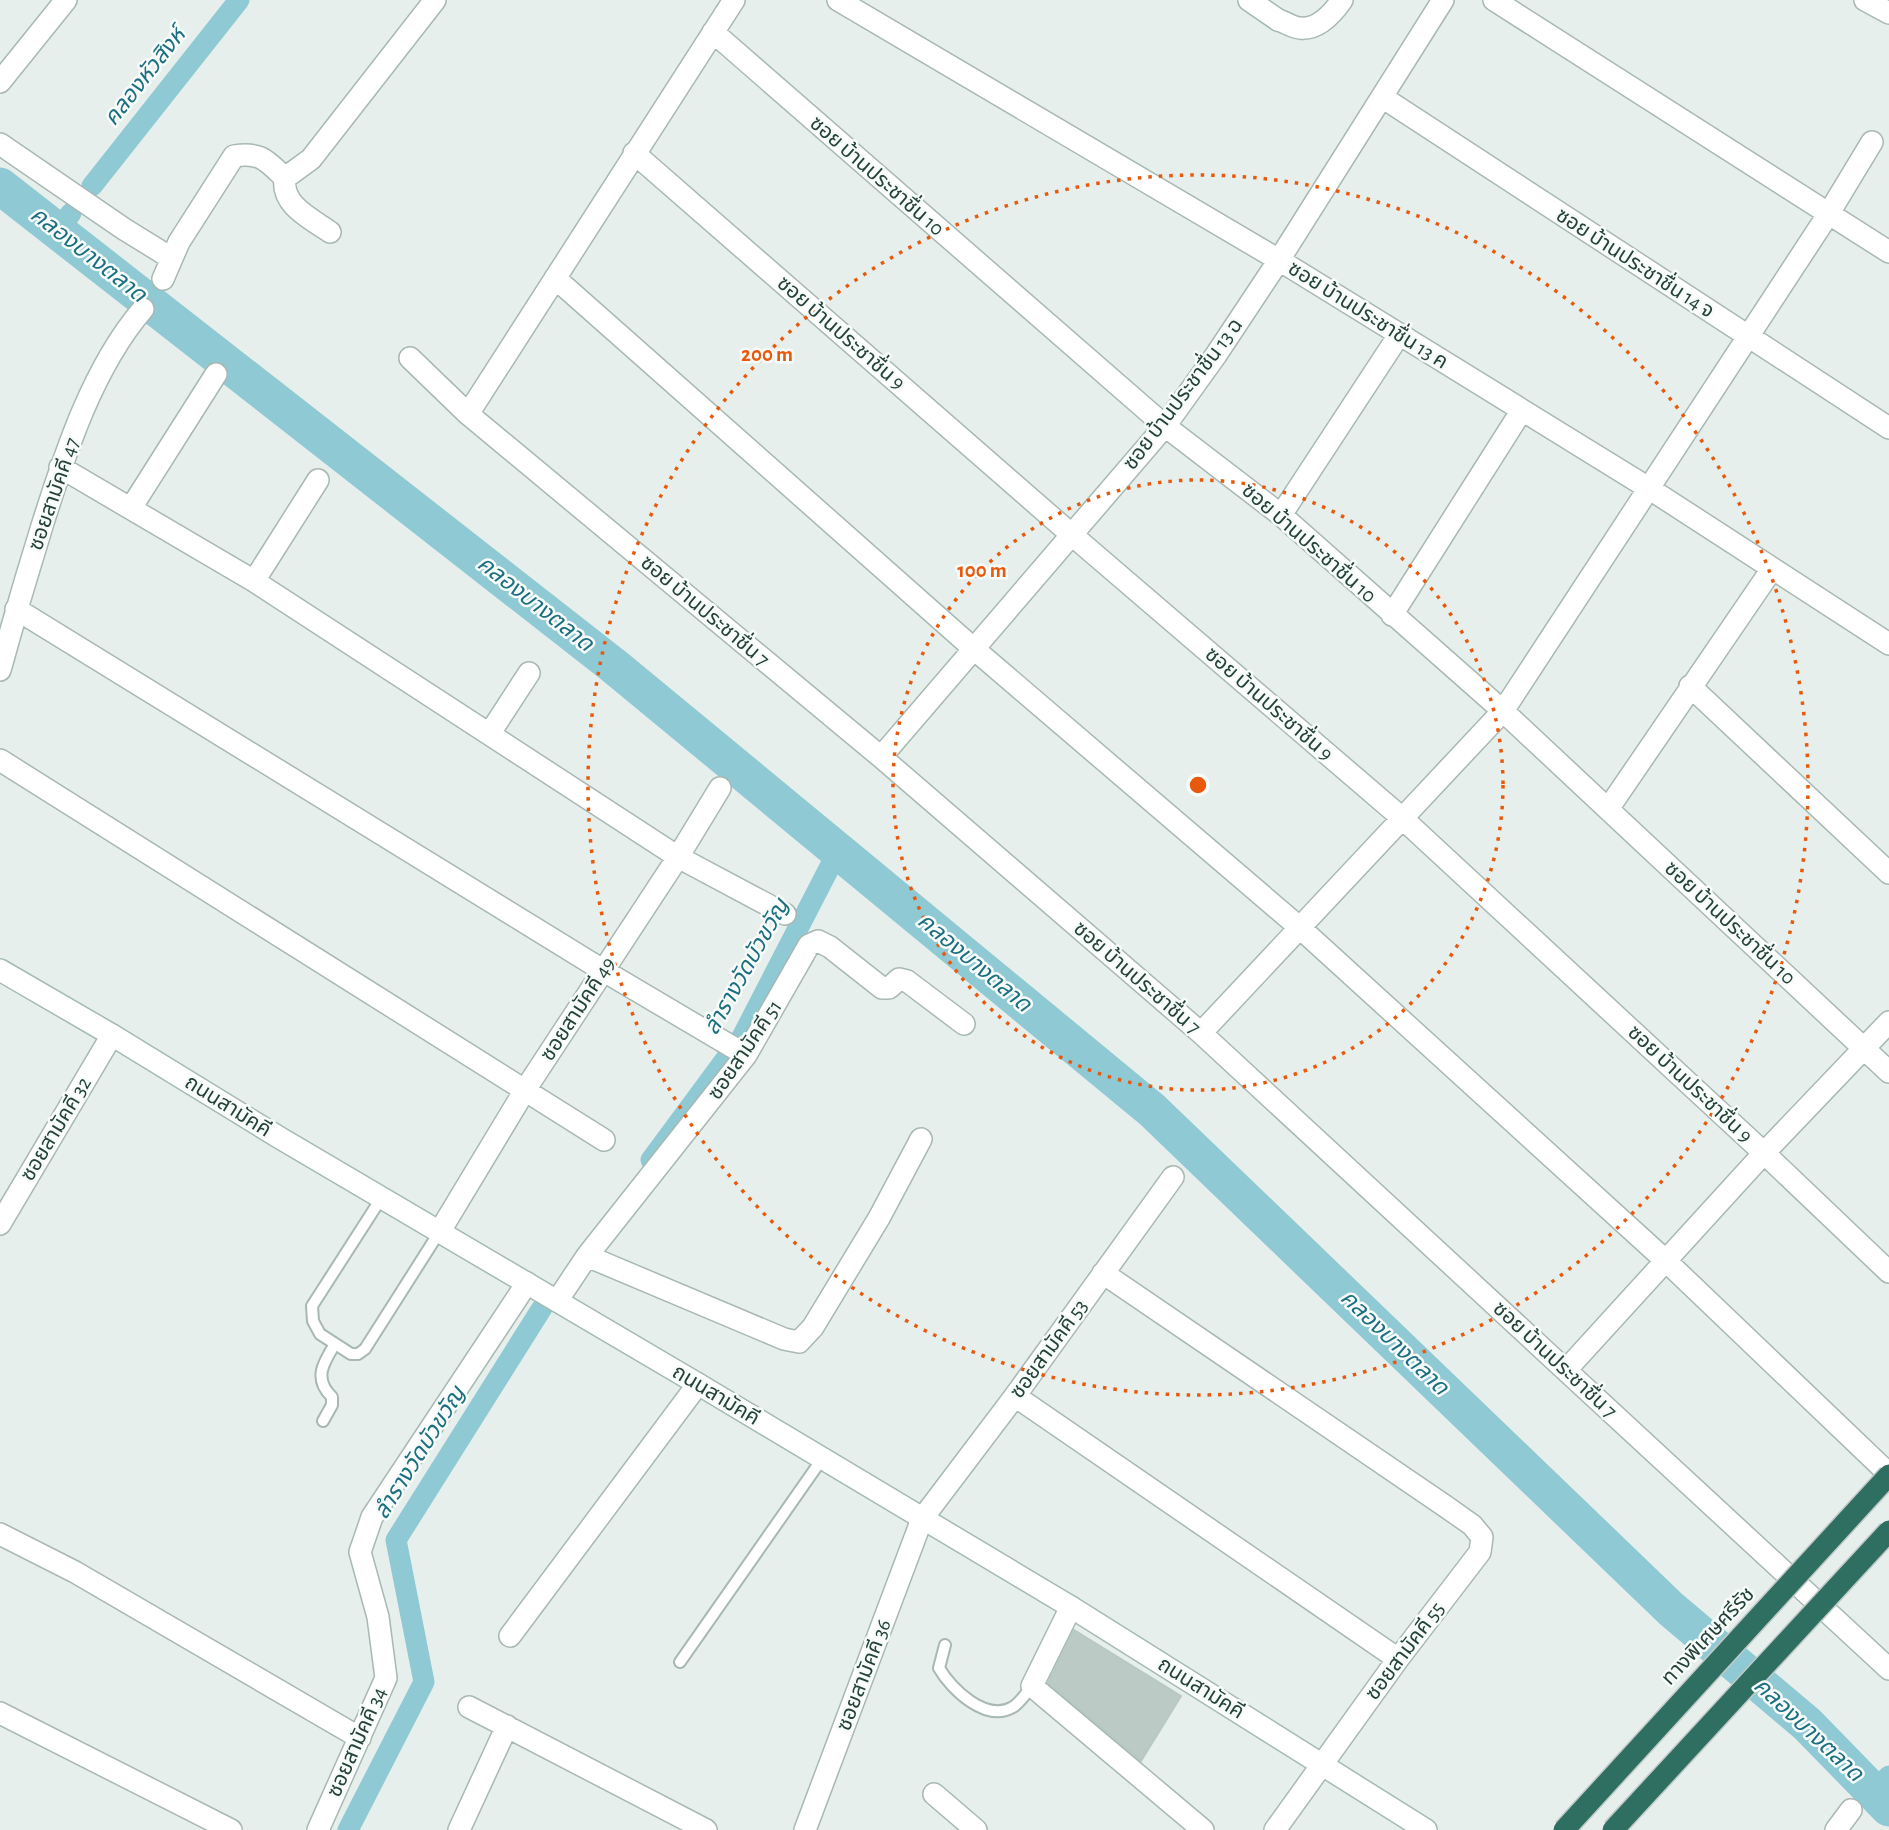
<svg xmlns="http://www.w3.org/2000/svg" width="1889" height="1830" font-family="'Alegreya Sans','Noto Sans Thai',sans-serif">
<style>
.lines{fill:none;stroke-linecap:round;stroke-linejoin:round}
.canal{stroke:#8ec9d4;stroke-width:21}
.river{stroke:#8ec9d4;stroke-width:37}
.building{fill:#bbcac4;stroke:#b8c9c2;stroke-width:2}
.lane-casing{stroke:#a8b8b2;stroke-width:14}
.street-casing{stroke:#a8b8b2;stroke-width:24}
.secondary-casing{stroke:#a4bbb3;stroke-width:24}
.lane{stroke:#fff;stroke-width:10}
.street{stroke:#fff;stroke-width:21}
.secondary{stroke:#fff;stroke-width:21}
.highway-bridge-casing{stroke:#c2cac8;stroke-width:24;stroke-linecap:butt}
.highway-bridge{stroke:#2f6f62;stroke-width:21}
.ring{fill:none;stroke:#e8590c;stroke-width:3.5;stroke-dasharray:3.5 7}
.labels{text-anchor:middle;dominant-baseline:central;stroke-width:5;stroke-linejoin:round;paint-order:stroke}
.street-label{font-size:21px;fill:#24423a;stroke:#f7fbf9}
.water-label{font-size:23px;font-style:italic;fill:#1c6f80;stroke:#f7fbf9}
.centre{fill:#e8590c;stroke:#f7fbf9;stroke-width:3.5}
.ring-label{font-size:21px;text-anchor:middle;font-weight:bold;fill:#e8590c;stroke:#f7fbf9;stroke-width:5;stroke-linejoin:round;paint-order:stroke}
</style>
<rect width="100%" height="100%" fill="#e6efeb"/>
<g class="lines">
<path class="canal" d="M92 186 239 0
M58 231 71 213
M651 1160 742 1037 838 851
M1873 1792 1889 1776
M348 1830 424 1682 396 1540 542 1308"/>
<path class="river" d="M0 186 614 666 1152 1110 1671 1609 1807 1724 1889 1808"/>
</g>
<path class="building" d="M1074 1630 1181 1696 1141 1761 1048 1683Z"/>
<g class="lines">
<g class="lane-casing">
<path id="lane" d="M382 1197 312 1306 313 1321 320 1334 351 1354H358L365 1349 440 1231
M323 1421 332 1405V1397C313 1379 323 1363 335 1344
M945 1645 939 1668C951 1689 986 1723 1013 1707 1020 1703 1027 1692 1032 1686
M680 1662 822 1459"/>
</g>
<g class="street-casing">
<path id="street" d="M838 0 1279 260 1650 489 1889 644
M1494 0 1889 252
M1865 0 1889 13
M1278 20C1285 22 1294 28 1300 28 1318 30 1333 13 1342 0
M713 32 1165 426 1281 515 1503 711 1889 1072
M0 82 66 0
M1382 97 1889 428
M0 144 124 229 171 258
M634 153 1072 535 1402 818 1764 1153 1889 1272
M285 178C281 205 310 218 330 232
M555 278 974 649 1299 927 1665 1260 1889 1474
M163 279 179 242 234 156C261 152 266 160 285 178L311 159 435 0
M410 358 468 414 881 757 1201 1033 1889 1669
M468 414 734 0
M60 467 254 581 678 857 785 914
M131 508 216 374
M1281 515 1399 335
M254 581 318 480
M16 609 604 971 746 1055
M1392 615 1522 410
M0 670C13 622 27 574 42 526 65 453 93 367 143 309
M1690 686 1889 873
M490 733 529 673
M881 757 1165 426 1216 355 1279 260 1443 0
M0 760 604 1140
M1608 809 1772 569
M1201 1033 1503 711 1829 213 1872 142
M0 1224 112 1035
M440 1231 525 1090 678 857 720 788
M587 1256 784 1339 799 1342 813 1327 879 1218 921 1139
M1103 1273 1445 1506 1472 1525 1482 1537 1480 1552 1398 1659 1275 1830
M557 1301 587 1256 746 1055 809 945 818 941 830 947 882 988H889L899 979 907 981 964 1024
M1566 1370 1764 1153 1889 1022
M1015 1396 1398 1659
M0 1534 75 1572 360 1738
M1071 1607 1032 1686 1203 1830
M510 1636 698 1384
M469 1707 706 1830
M0 1713 231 1830
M934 1794 976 1830
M318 1830 386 1678 378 1617 360 1552 372 1517 527 1283
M459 1830 507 1726
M805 1830 922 1519 1015 1396 1173 1177
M1836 1830 1851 1810"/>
</g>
<g class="secondary-casing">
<path id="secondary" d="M1249 0 1278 20
M0 970 112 1035 280 1138 698 1384 1071 1607 1426 1830"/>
</g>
<use href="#lane" class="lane"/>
<use href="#street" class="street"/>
<use href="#secondary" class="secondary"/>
<g class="highway-bridge-casing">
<path id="highway-bridge" d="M1564 1830 1889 1475
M1613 1830 1889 1531"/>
</g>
<use href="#highway-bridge" class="highway-bridge"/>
</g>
<g class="ring">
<circle cx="1198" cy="785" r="305"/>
<circle cx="1198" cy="785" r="610"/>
</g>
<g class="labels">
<g class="street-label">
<text transform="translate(877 176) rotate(41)">ซอย บ้านประชาชื่น 10</text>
<text transform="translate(1635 263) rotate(33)">ซอย บ้านประชาชื่น 14 จ</text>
<text transform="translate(1368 315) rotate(32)">ซอย บ้านประชาชื่น 13 ค</text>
<text transform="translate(841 333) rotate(41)">ซอย บ้านประชาชื่น 9</text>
<text transform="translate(1183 394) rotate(-53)">ซอย บ้านประชาชื่น 13 ฉ</text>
<text transform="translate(54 494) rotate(-71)">ซอยสามัคคี 47</text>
<text transform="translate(1309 543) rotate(41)">ซอย บ้านประชาชื่น 10</text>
<text transform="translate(705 611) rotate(40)">ซอย บ้านประชาชื่น 7</text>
<text transform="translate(1269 704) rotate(41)">ซอย บ้านประชาชื่น 9</text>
<text transform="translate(1730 923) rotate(43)">ซอย บ้านประชาชื่น 10</text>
<text transform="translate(1137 978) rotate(41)">ซอย บ้านประชาชื่น 7</text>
<text transform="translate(578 1009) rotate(-57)">ซอยสามัคคี 49</text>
<text transform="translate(745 1050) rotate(-56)">ซอยสามัคคี 51</text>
<text transform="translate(1690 1084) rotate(43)">ซอย บ้านประชาชื่น 9</text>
<text transform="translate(228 1106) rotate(32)">ถนนสามัคคี</text>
<text transform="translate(56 1129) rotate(-59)">ซอยสามัคคี 32</text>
<text transform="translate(1049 1349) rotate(-54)">ซอยสามัคคี 53</text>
<text transform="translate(1555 1360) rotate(43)">ซอย บ้านประชาชื่น 7</text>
<text transform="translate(716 1395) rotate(31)">ถนนสามัคคี</text>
<text transform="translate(1708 1636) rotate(-47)">ทางพิเศษศรีรัช</text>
<text transform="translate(1405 1651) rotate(-53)">ซอยสามัคคี 55</text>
<text transform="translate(864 1675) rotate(-69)">ซอยสามัคคี 36</text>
<text transform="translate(1201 1688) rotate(32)">ถนนสามัคคี</text>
<text transform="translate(357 1742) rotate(-66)">ซอยสามัคคี 34</text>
</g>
<g class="water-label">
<text transform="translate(145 77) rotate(-52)">คลองหัวสิงห์</text>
<text transform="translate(88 255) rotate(38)">คลองบางตลาด</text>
<text transform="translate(535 604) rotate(38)">คลองบางตลาด</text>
<text transform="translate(974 963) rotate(40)">คลองบางตลาด</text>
<text transform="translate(747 967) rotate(-61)">ลำรางวัดบัวขวัญ</text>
<text transform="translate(1394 1343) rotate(44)">คลองบางตลาด</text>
<text transform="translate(420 1453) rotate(-58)">ลำรางวัดบัวขวัญ</text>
<text transform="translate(1808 1730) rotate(43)">คลองบางตลาด</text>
</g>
</g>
<circle cx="1198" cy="785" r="10" class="centre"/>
<g class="ring-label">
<text x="767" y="361">200 m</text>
<text x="982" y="577">100 m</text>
</g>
</svg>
